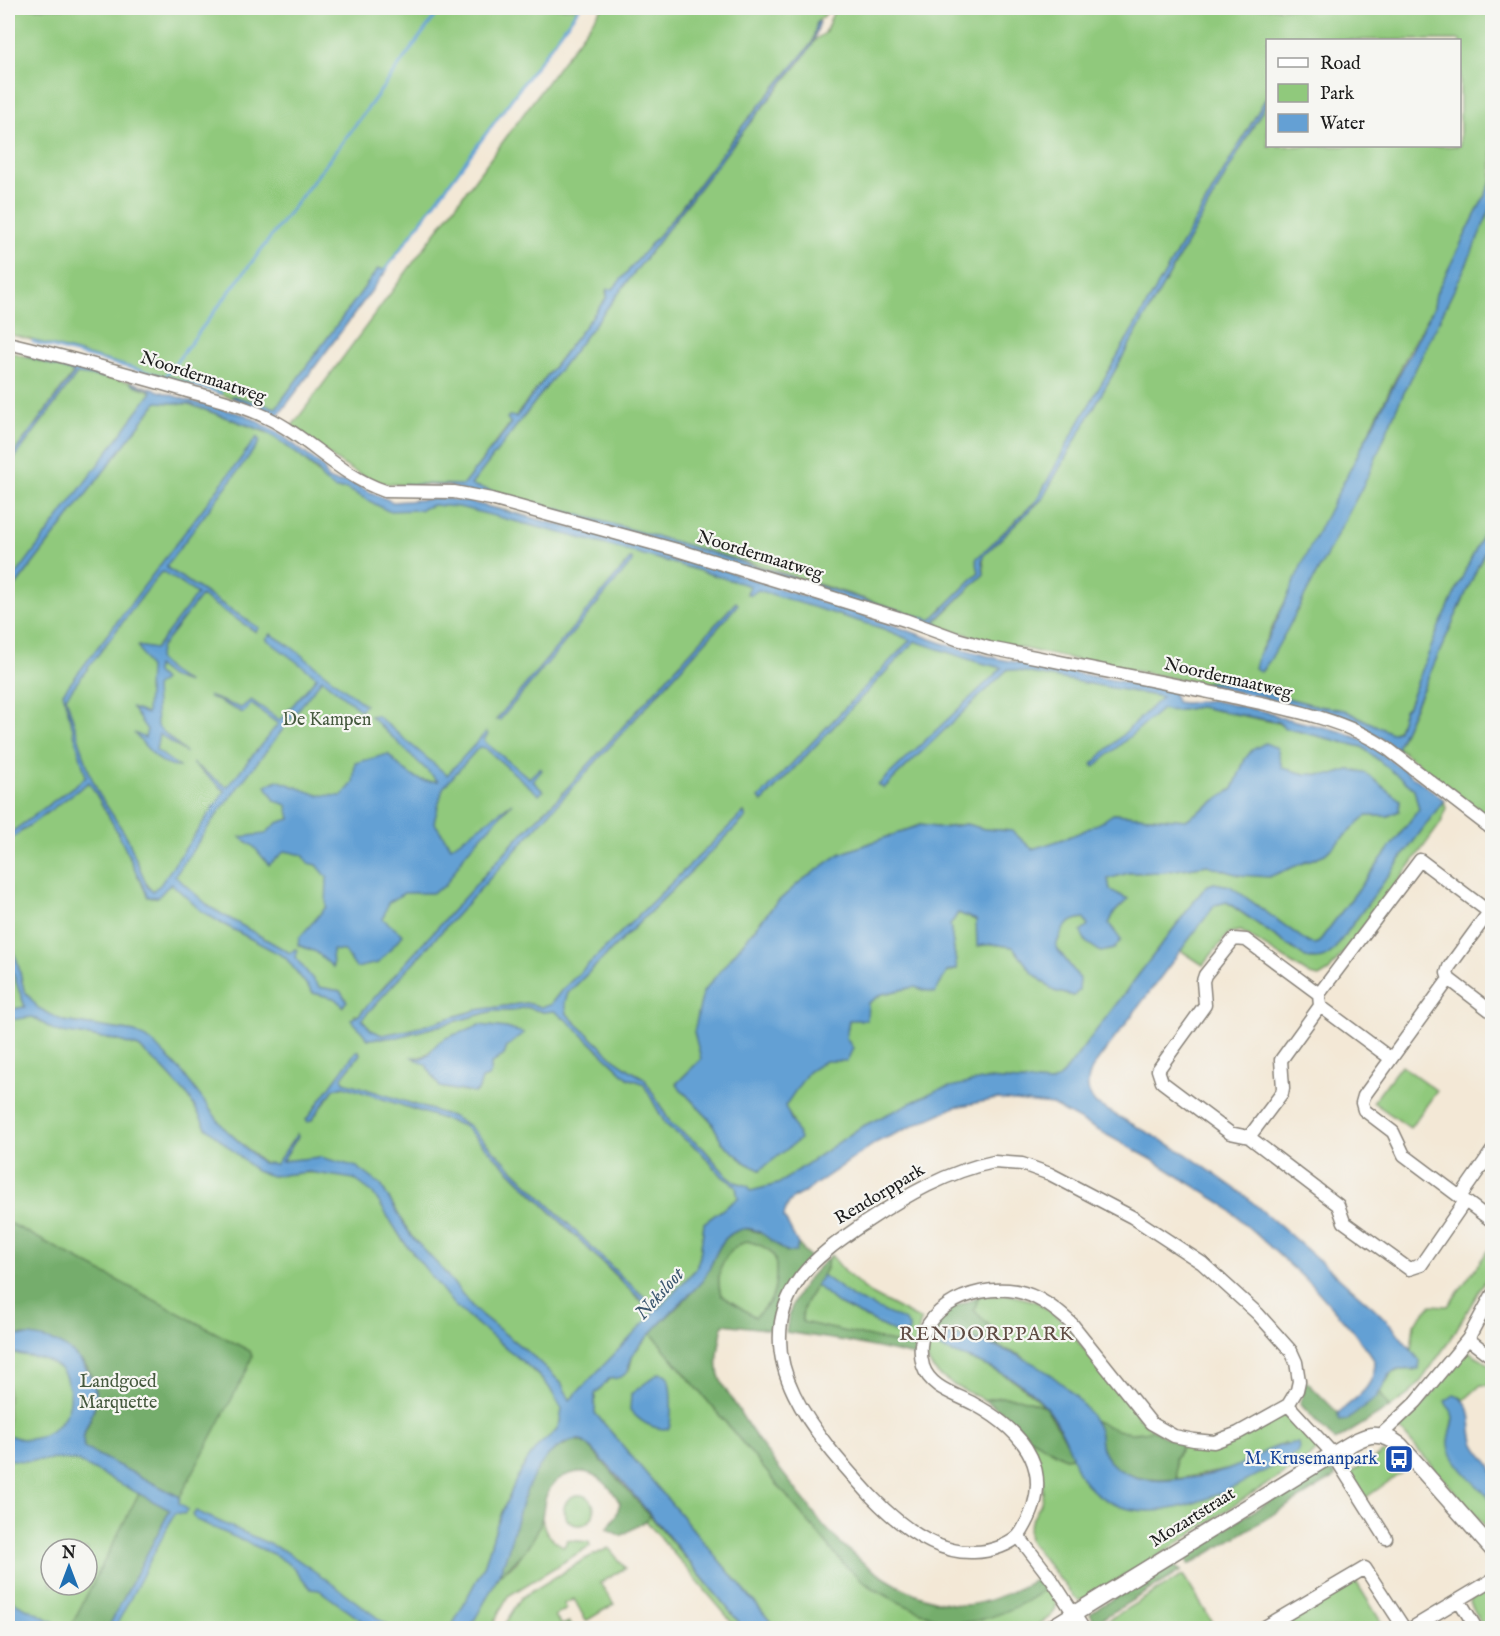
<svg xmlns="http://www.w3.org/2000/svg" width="1500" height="1636" font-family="'IM FELL English',serif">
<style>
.green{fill:#90c97c;stroke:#56724c;stroke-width:1.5;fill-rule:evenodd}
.forest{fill:#74ad6c;stroke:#486444;stroke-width:1.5;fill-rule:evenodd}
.water{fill:#64a0d4;stroke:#405e78;stroke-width:1.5}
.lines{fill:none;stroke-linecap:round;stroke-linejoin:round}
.stream{stroke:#64a0d4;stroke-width:3}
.minor-casing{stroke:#888279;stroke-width:15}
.tertiary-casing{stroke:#888279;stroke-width:18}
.minor{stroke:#fff;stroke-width:12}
.tertiary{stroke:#fff;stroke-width:15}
.labels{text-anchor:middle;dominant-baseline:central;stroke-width:4.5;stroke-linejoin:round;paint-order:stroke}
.street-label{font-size:18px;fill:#1c1c1c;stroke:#f6f6f2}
.park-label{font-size:18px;fill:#45593e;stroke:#f6f6f2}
.transit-label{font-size:18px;fill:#164399;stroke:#f6f6f2;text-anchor:end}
.water-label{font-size:20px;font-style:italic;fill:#3c576f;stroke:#f6f6f2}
.neighbourhood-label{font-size:20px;letter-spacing:1.5px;fill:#5f4c44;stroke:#f6f6f2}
</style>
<rect width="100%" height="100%" fill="#f6f6f2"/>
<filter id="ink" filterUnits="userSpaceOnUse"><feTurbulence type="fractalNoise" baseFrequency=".0167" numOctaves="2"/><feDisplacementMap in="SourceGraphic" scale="12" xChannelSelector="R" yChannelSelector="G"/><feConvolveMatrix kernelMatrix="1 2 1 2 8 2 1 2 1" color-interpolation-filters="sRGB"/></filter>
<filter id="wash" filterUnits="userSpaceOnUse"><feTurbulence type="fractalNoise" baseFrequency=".008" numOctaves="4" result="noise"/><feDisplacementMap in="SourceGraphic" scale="24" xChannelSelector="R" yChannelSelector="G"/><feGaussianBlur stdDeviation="1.35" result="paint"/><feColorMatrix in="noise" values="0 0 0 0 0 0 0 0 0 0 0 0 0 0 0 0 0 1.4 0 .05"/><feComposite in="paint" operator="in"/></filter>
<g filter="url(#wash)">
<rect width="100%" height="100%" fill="#f3e8d6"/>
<path class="green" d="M8 8H579L385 270 378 269 276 408 233 396 232 398C158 373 83 353 8 334Z
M602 8H829L826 14 817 22 812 43 744 124 677 213 613 290 606 291 607 297 463 485C437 483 408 488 383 483 349 475 319 446 292 426Z
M835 8H1492V181L1436 294 1434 307 1411 347 1258 656 1263 670 1288 628 1368 476 1397 407 1467 263 1492 205V514L1439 627 1408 706 1404 710 1398 730 1391 733 1344 710 1318 706 1228 683 1207 682 1205 684C1116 667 1025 653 938 626L935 622 984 574 983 556 1042 499 1267 102 1268 146H1460V40H1268L1267 96 1077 426 1037 500 977 559 979 572 931 620 758 565 471 485 744 130 800 62 816 39 825 33Z
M8 351 74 372 8 461Z
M82 373 132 382V384L152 392 8 587V467L77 374Z
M157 402 189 404 268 433 300 456 335 489H347L397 504H476L509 511 552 523 636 552 751 586 747 593 751 595 757 589 884 629 911 640 760 798 762 802 915 641 977 662 1003 668 879 785 884 787 1008 669 1163 697 1093 765 1162 709C1177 713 1185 708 1200 707L1278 723 1285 728 1362 747 1414 788 1419 809 1318 943 1313 944 1309 943 1230 886 1214 883 1206 886 1061 1077 1050 1083 986 1079 861 1127 778 1184 751 1191 748 1186 735 1182 727 1176 703 1148 671 1124 644 1078 633 1072 614 1059 575 1022 567 1014 565 1002 568 993 746 817 744 812 561 991 550 1005 541 1007 526 1003 477 1010 409 1030 382 1035 371 1030 362 1019 369 1011 724 621 736 602 560 796 515 841 358 1016 355 1015 368 1039 398 1037 493 1011H510L526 1007 543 1012 554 1011 569 1022 628 1078 643 1083 666 1125 700 1151 723 1177 736 1186 738 1198 704 1223 700 1256 696 1269 658 1309 620 1275 468 1125 453 1117 344 1082 342 1077 360 1054 359 1051 311 1121 334 1089 345 1086 464 1126 654 1314 570 1401 561 1383 535 1358 475 1310 441 1268 411 1236 381 1185 290 1161H282L298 1137 276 1164 263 1163 224 1128 135 1032 63 1021 38 1008 24 990 17 960 10 946 8 931V841L89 782 117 831 148 897H158L171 883 200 910 221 923 285 957 313 993 334 998 343 1006 340 991 319 987 290 953 211 908 175 876 152 891 147 886 127 837 86 777 8 835V596ZM1277 748 1282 768 1305 774 1333 775 1349 770 1364 772 1400 800 1399 811 1388 816H1366L1325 854 1239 875 1208 865 1163 872 1128 873 1108 879 1110 890 1128 899 1114 913 1109 924 1115 931 1101 952 1086 942 1088 926 1084 918C1066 920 1061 930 1056 947L1080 979 1074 996 1054 991 1032 972 1013 947 993 944 978 946 976 920 958 913 950 925 957 969 914 987 882 994 868 1003 849 1020 846 1038 825 1061 807 1072 784 1106 793 1121 760 1170 746 1163 722 1142 711 1121 676 1084 701 1059 703 992 775 904 801 881 840 854 920 825 942 828 966 824 984 829 1012 831 1032 849C1059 841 1090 831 1114 814L1186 820 1233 789 1245 759ZM479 1025 506 1028 523 1033 507 1047 504 1055 491 1064V1072L488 1077 482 1079 478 1091 465 1092 440 1087 426 1065 414 1057C429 1059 431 1047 442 1041 454 1034 468 1032 479 1025Z
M1492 535V821L1397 747Z
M1444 800 1446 808 1441 823 1382 904 1329 971 1319 977 1310 975 1241 931 1229 933 1203 965 1180 950 1215 905 1226 902 1306 958C1318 960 1324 959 1333 951Z
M8 959 25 1007 8 1010Z
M33 1017 56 1031 116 1040 139 1047 164 1070 189 1097 206 1127 272 1176C298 1173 328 1169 353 1178 380 1189 388 1221 404 1242 447 1295 502 1338 549 1387L562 1409 560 1422 556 1431 539 1445 517 1478 497 1524 485 1564 451 1628H8V1020ZM51 1549H87V1585H51Z
M1401 1065 1437 1091 1410 1128 1373 1102Z
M747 1241C755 1243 766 1247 772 1253 779 1262 776 1290 771 1300 767 1306 761 1312 755 1318L721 1295C714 1272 723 1250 747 1241Z
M1492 1245V1269L1452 1337 1421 1381 1409 1394 1389 1408 1380 1392C1391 1374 1392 1367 1415 1370L1420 1361 1411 1350 1414 1324 1431 1305 1448 1306Z
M831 1255 846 1273 870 1293 921 1320 915 1347 802 1322V1310L816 1285 837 1303 894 1332 874 1308 854 1298 822 1275 827 1267 828 1258Z
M1010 1295 1035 1301 1060 1319 1140 1419 1153 1430 1142 1433H1127L1113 1430 1093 1420 1076 1397 1020 1355 999 1347 1000 1339 974 1310 979 1296Z
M931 1328 944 1337 942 1338 944 1349C980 1363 1017 1377 1045 1406 1024 1398 1006 1395 984 1400 962 1389 924 1376 925 1346 925 1340 929 1333 931 1328Z
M651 1333 841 1561 870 1587 885 1595 944 1621C981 1624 1020 1608 1049 1586 1065 1610 1053 1616 1032 1628H776L595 1413V1394L609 1379 629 1371 633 1354Z
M1465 1352H1470L1492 1367V1386L1481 1385 1464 1400 1460 1397 1453 1412 1454 1417 1449 1442 1473 1480 1492 1501V1534L1398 1427 1424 1404Z
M1290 1414 1321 1448 1295 1468 1251 1494 1169 1549 1090 1596 1080 1601 1074 1597 1030 1542C1023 1526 1036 1517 1041 1502 1047 1482 1037 1456 1028 1437L1065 1458 1073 1457 1081 1478 1106 1500 1119 1505 1149 1511 1286 1442 1232 1469 1177 1479 1175 1458 1184 1444 1210 1449 1231 1444 1284 1415Z
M1384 1452 1404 1471 1365 1498 1350 1473Z
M564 1510a15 15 0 1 1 30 0a15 15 0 1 1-30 0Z
M650 1516 744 1628H737L646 1521Z
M542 1517C544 1533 550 1538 564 1547L567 1540 589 1542 590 1546 508 1596 491 1628H470L499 1575 516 1563 539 1527Z
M609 1548 625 1568 600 1583 614 1604 586 1621 574 1599 564 1604 567 1609 555 1616 562 1625 569 1622 573 1628H502L521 1598 583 1560Z
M1183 1575 1216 1628H1116L1109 1622 1099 1628 1098 1626Z
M1355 1580 1385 1628H1272Z
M1492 1585V1628H1483L1470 1602 1472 1598Z"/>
<path class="forest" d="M8 1222 250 1351 252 1356 248 1368 180 1497 84 1448C81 1432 90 1424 94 1409 99 1395 93 1368 79 1359 62 1349 41 1343 23 1335L14 1336 8 1333Z
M744 1228 764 1234 787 1252H796L798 1244 810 1257C791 1277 775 1302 773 1330L723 1324C721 1338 716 1355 718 1369 719 1384 734 1401 741 1414 758 1443 779 1468 800 1495 809 1505 816 1517 825 1527 859 1565 909 1601 961 1605 984 1606 1022 1588 1042 1576L1049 1586C1022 1607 982 1626 947 1622 939 1621 930 1615 921 1612 891 1600 863 1585 841 1561L651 1333C667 1316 686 1300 701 1282 717 1263 714 1237 744 1228ZM747 1241C755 1243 766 1247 772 1253 779 1262 776 1290 771 1300 767 1306 760 1312 755 1317L721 1295C714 1272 724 1250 747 1241Z
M828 1258C826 1282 801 1295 802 1322L915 1347V1356L845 1341 786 1332C790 1298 804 1281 828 1258Z
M979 1296 974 1310C984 1322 1000 1331 999 1347 985 1344 957 1332 944 1337L931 1328 945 1311Z
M1306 1381 1338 1413 1339 1421 1376 1398 1380 1392 1389 1408 1335 1441 1300 1404Z
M1000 1397 1019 1398 1045 1406 1067 1442 1073 1457 1065 1458 1028 1437 1007 1415 984 1400Z
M1093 1420C1118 1430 1125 1437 1153 1430L1172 1441 1184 1444 1175 1458 1177 1479C1152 1481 1120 1480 1105 1455 1099 1446 1099 1431 1093 1420Z
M574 1440 586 1443 650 1516 646 1521 621 1536 607 1529 616 1516 620 1503C609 1484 593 1466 570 1474 563 1476 555 1481 551 1487 544 1496 544 1506 542 1517 537 1540 517 1562 499 1575 512 1541 522 1478 549 1454 556 1448 565 1444 574 1440Z
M1325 1469 1335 1474V1477L1191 1564H1188L1187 1558 1192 1552 1235 1522Z
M139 1493 170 1510 108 1628H70Z
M1174 1566 1181 1571 1095 1623 1090 1613 1094 1610 1157 1572Z"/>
<path class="water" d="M817 22H820L812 46 744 130 471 485 679 543 931 620 979 572 976 559 1037 500 1077 426 1267 96V102L1042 499 983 556 982 562 984 574 935 621 939 624 937 627 447 486 403 484 463 485 511 424 507 418 509 416 516 417 607 297V289H613L677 213 744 124 812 43Z
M1492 181V205L1467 263 1397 407 1368 476 1288 628 1270 660 1261 672 1255 668 1258 656 1273 629 1307 553 1434 307 1436 294Z
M378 269 387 270 281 412 277 415 232 398 233 396 276 408Z
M28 355 110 375 108 378 77 374 8 467V461L74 373 27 356Z
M132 382 187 400 246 415 279 433 323 467 328 479 337 482 346 481 393 502 442 498 470 502 642 546 708 565 890 624 945 644 999 659 1173 691 1176 702 1185 703 1211 700 1272 713 1279 717 1340 731 1361 739 1433 791 1444 800 1333 951C1324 959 1318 960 1306 958L1227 902 1215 905 1093 1067C1086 1081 1085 1092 1096 1104L1186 1154 1244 1195 1374 1308 1392 1326 1420 1361 1419 1369 1398 1370 1391 1373 1376 1398 1347 1420 1339 1421 1338 1413C1357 1397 1375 1388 1375 1361L1353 1331 1314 1287 1223 1204 1151 1159 1052 1105 997 1099 955 1107 877 1142 803 1193C791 1198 786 1204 784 1217L798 1244 796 1252C776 1255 763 1221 739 1230 717 1237 714 1264 703 1280 696 1288 688 1296 680 1303 665 1318 650 1333 636 1350 625 1364 635 1378 609 1379L595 1394V1413L776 1628H744C723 1604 596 1443 580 1440 569 1438 551 1451 545 1459 521 1488 517 1525 505 1560 496 1584 482 1606 470 1628H451L485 1564 497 1524 517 1478 530 1456 539 1445 556 1431 560 1422 562 1409 549 1387 534 1371 454 1305 402 1239 373 1193 354 1179 309 1172 272 1176 256 1171 206 1127 189 1097 164 1070 139 1047 116 1040 55 1031 33 1017 8 1020V1010L25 1007 8 959V931L10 946 17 960 24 990 38 1008 63 1021 135 1032 151 1041 182 1072 224 1128 262 1163 276 1164 297 1134 298 1137 282 1161 320 1157 357 1167 381 1185 411 1236 441 1268 475 1310 535 1358 561 1383 570 1400 654 1313 464 1126 344 1086 334 1089 311 1121 308 1122 306 1120 356 1051H359L360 1054 342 1077 344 1082 453 1117 468 1125 620 1275 658 1309 696 1269 700 1256 704 1223 738 1198 736 1186 723 1177 700 1151 666 1125 643 1083 628 1078 569 1022 554 1011 543 1012 526 1007 510 1011H493L398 1037 368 1039 351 1019 359 1015 515 841 560 796 736 602 738 604 724 621 362 1019 371 1030 382 1035 409 1030 477 1010 526 1003 541 1007 550 1005 561 991 744 812 746 817 568 993 565 1002 567 1014 575 1022 614 1059 633 1072 644 1078 671 1124 703 1148 727 1176 735 1182 748 1186 751 1191 778 1184 861 1127 937 1090 986 1079 1050 1083 1061 1077 1206 886 1214 883 1230 886 1309 943 1314 944 1318 943 1419 809 1414 789 1362 747 1285 728 1278 722 1200 707C1185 708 1177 713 1162 709L1094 767 1092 764 1162 697 1008 669 884 788 878 785 1002 668 977 662 915 641 762 802 759 798 910 640 884 629 758 590 751 595 747 594 750 586C654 556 557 532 459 507L433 505 419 510 388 511 347 489H335L322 479 319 472 300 456 267 432 189 404 157 402 8 596V586L152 392 147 388 131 384Z
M257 437 260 441 256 447 167 565V568L259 628 256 632 201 596 161 647 158 659 170 671 188 683 170 677 156 666V673L163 680 155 687 157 726 186 753 159 734 156 750 179 767C161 768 145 746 134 733L145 738 147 730 132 708 147 714 149 668 138 646 155 649 197 594 164 572 160 573 66 697 90 774 99 794 127 837 147 886 152 891 160 885 225 791 192 763 227 787 278 724 251 704 243 713 208 696 241 708 251 700 280 720 317 677 266 639 271 634 290 646 365 705 360 710 322 679 218 813 175 876 211 908 290 953 295 949 297 950 295 957 319 987 340 991 347 1001 343 1006 334 998 313 993 285 957 221 923 200 910 171 883 158 897H148L117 831 89 782 8 841V835L86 777 63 693Z
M1492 514V535L1398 744 1397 748 1400 752 1373 733 1353 723 1262 697 1205 685 1207 682 1228 683 1318 706 1344 710 1391 733 1398 731 1404 710 1408 706 1439 627Z
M630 559H632V562L500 720H496Z
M376 715 447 775 486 732 488 734 484 740 486 743 529 778 540 768 542 770 533 781 543 791 539 795 485 748 479 747 443 788 434 822 451 847 512 803 466 853 445 886 432 893H404L388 903 383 919 403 935 378 963 356 968 344 951 332 950 333 967 316 952 298 945 299 938 326 907 327 877 317 865 308 863 303 855 285 851 269 865 254 847 240 837 265 834 277 823 290 819 287 805 275 801 266 786 277 780 318 795 342 796 353 783 355 763 388 754C402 769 415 784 438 781L370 716Z
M1265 743 1277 748 1282 768 1305 774 1333 775 1349 770 1364 772 1400 800 1399 811 1388 816H1366L1325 854 1269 877 1239 875 1207 865 1163 872 1128 873 1108 879 1110 890 1128 899 1114 913 1109 924 1121 940 1114 949 1101 952 1086 942 1081 932 1088 926 1084 918C1066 920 1061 930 1056 947L1080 979 1079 990 1074 996 1054 991 1032 972 1013 947 993 944 977 946 976 920 958 913 950 925 957 969 947 972 935 993 914 987 882 994 868 1003 867 1020H849L846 1038 853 1048 847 1061H825L808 1072 785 1106 800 1139 760 1170 746 1163 722 1142 711 1121 676 1084 701 1059 694 1032 703 992 775 904 801 881 840 854 920 825 943 828 966 824 984 829 1012 831 1032 849C1059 841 1090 831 1113 814L1186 820 1233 789 1245 759 1252 750Z
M479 1025 506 1028 524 1033 507 1047 504 1055 491 1064V1072L488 1077 482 1079 478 1091 474 1093 440 1087 426 1065 412 1057C415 1057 418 1059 422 1058 430 1056 433 1047 439 1042 451 1033 467 1033 479 1025Z
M822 1275 854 1298 905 1321 909 1326V1332L904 1334 894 1332 837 1303 816 1285Z
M8 1333C15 1337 21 1335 30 1336 56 1339 77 1350 89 1374 93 1382 97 1391 96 1400 94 1418 80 1429 84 1448L180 1497 179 1503 188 1510 184 1514 175 1513 115 1628H108L170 1510 77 1461C54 1455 31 1465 8 1459V1435C15 1437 23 1441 30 1439 55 1436 77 1410 68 1385 66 1379 65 1373 60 1369 42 1353 27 1359 8 1351Z
M947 1335C997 1343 1041 1360 1076 1397 1085 1407 1095 1419 1099 1431 1101 1437 1100 1443 1102 1449 1109 1468 1131 1478 1150 1480 1172 1482 1215 1476 1235 1467 1255 1458 1276 1442 1298 1443L1299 1448 1297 1453C1239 1485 1138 1550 1082 1479 1075 1470 1073 1456 1068 1445 1061 1428 1050 1409 1036 1396 1019 1380 995 1369 973 1360 962 1356 950 1353 939 1347L938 1342Z
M659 1373C664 1374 666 1373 668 1378 672 1388 672 1419 669 1429 653 1430 639 1421 630 1410L631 1394Z
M1454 1395C1477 1402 1468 1427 1475 1444 1479 1453 1487 1459 1491 1467 1495 1475 1493 1491 1492 1501 1480 1488 1450 1462 1449 1445 1448 1435 1454 1426 1454 1417 1453 1410 1447 1408 1445 1401Z
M196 1511 285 1551 323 1577 391 1628H372L319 1590 311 1589 293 1567 275 1555 196 1520 193 1515Z
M8 1599 66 1628H23L8 1621Z"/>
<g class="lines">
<path class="stream" d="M385 270 579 8
M33 342 165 377 357 123 441 8
M165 377 221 393"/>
</g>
</g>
<g filter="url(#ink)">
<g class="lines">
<g class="minor-casing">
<path id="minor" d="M8 343C67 357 125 373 184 390 212 398 239 404 266 417 309 437 338 475 385 491L454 492 491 499 677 550 905 620 957 639 989 648C1069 664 1149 679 1228 696 1282 708 1342 717 1388 749L1492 829
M1489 912 1449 967 1447 973 1449 979 1492 1012
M1449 979 1364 1096 1362 1103 1364 1110 1393 1132 1404 1155 1492 1221
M1320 1006 1390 1058
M1249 1137 1282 1093 1283 1088 1281 1060 1320 1006 1319 994
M994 1162 1022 1164 1050 1174 1132 1217 1202 1263 1258 1314 1291 1351 1296 1362 1299 1381 1297 1390 1288 1405 1238 1433 1214 1442 1194 1440 1174 1436 1151 1423 1072 1324C1056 1309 1038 1295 1016 1291 971 1283 908 1313 923 1366 930 1388 956 1394 974 1404 1027 1433 1057 1474 1022 1531 1014 1545 989 1552 974 1552 935 1554 897 1523 871 1496 819 1439 743 1357 800 1278 817 1255 843 1238 866 1222 905 1196 948 1171 994 1162Z
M1460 1197 1492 1151
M1465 1201 1421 1265 1409 1269 1344 1222 1338 1205 1249 1137 1230 1133 1162 1082 1158 1070 1205 1005 1203 981 1205 975 1234 939 1246 940 1319 994 1420 860 1489 912H1492
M1468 1339 1492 1357
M1288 1405 1333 1454 1386 1538
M1382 1434 1416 1402 1468 1339 1492 1295
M1019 1537 1052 1580 1083 1628
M1459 1600 1476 1628
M1263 1628 1365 1568 1404 1628
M1412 1628 1492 1580"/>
</g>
<g class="tertiary-casing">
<path id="tertiary" d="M1051 1628 1333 1454C1359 1440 1372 1425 1400 1445L1492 1549"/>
</g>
<use href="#minor" class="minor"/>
<use href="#tertiary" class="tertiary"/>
</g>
</g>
<defs>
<g id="bus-square" transform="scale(1.5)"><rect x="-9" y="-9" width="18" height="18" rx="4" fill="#1a4fb4" stroke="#f6f6f2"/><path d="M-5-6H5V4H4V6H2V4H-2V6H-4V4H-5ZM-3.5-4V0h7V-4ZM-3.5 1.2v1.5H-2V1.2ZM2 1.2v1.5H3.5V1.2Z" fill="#fff"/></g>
</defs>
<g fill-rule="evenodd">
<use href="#bus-square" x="1399" y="1459"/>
</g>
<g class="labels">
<g class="street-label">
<text transform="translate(203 378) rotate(18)">Noordermaatweg</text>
<text transform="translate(760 556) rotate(17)">Noordermaatweg</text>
<text transform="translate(1228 679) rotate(13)">Noordermaatweg</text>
<text transform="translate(880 1195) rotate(-31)">Rendorppark</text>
<text transform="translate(1193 1518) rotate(-32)">Mozartstraat</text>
</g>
<g class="park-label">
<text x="327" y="720">De Kampen</text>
<text x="118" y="1382">Landgoed<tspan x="118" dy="21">Marquette</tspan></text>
</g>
<g class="transit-label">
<text x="1378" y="1459">M. Krusemanpark</text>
</g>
<g class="water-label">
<text transform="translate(660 1294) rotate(-48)">Neksloot</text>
</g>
<g class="neighbourhood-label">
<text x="987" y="1334">RENDORPPARK</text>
</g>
</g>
<rect width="1500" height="1636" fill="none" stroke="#f6f6f2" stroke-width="30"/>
<rect x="1266" y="39" width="195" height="108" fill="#f6f6f2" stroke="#9f9f9c" stroke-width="1.5"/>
<rect x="1278" y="58" width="30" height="9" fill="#ffffff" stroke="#9f9f9c" stroke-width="1.5"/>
<text x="1320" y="69" font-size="18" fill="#1c1c1c">Road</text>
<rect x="1278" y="84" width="30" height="18" fill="#90c97c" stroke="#9f9f9c" stroke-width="1.5"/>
<text x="1320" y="99" font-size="18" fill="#1c1c1c">Park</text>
<rect x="1278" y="114" width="30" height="18" fill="#64a0d4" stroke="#9f9f9c" stroke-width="1.5"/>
<text x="1320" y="129" font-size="18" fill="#1c1c1c">Water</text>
<g transform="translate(69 1567)"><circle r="28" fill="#f6f6f2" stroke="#9f9f9c" stroke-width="1.5"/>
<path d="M0-4.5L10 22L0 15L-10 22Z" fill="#1f6fb2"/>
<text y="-9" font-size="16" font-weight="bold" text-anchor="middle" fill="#1c1c1c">N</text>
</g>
</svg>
